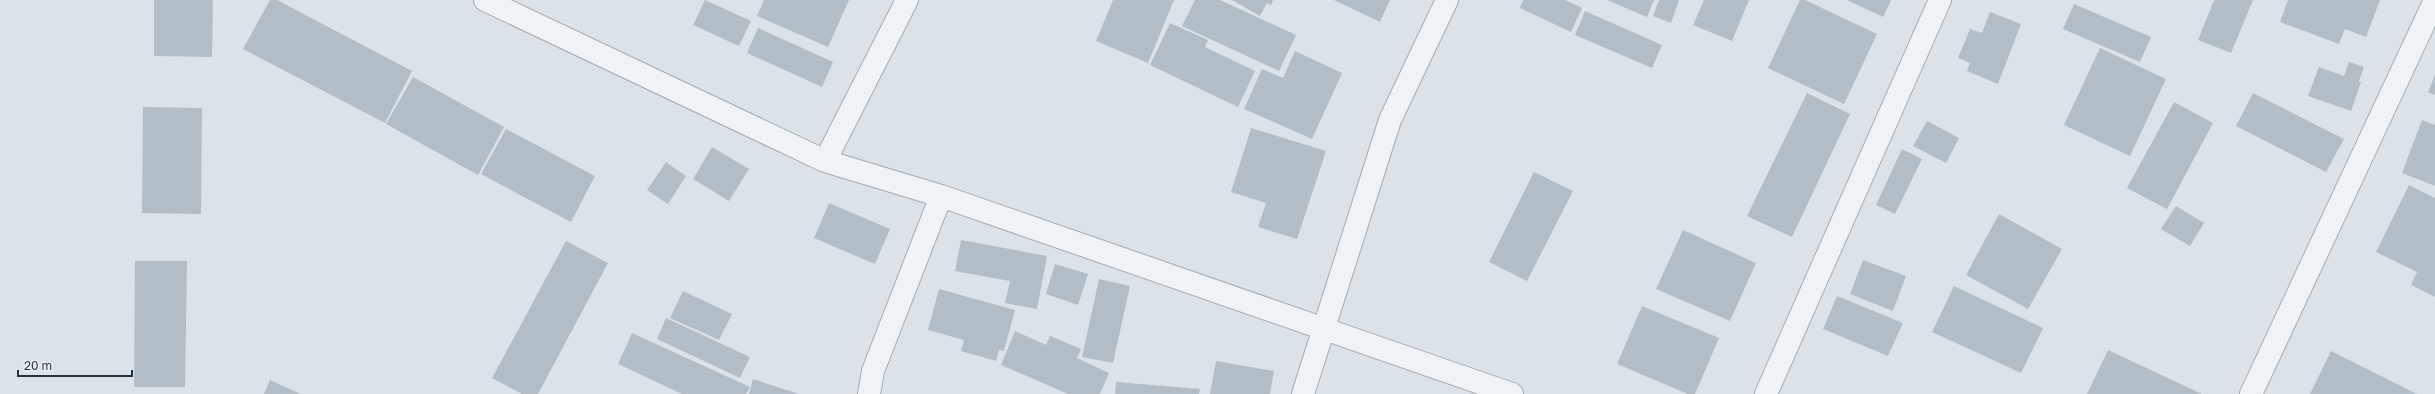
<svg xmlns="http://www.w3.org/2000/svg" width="2435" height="394" font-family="'Golos Text',sans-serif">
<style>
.building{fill:#b3bdc5}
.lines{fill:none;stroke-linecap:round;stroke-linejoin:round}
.minor-casing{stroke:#a1abb2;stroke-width:24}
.minor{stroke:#eff3f6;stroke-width:22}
</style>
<rect width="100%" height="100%" fill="#dce3e8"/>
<path class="building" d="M154 0H213L212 57 154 56Z
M270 0H277L412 71 385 123 243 49Z
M705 0 751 21 739 46 693 25Z
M764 0H849L828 47 757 16Z
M1113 0H1174L1148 63 1096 41Z
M1195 0H1220L1296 35 1279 71 1182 26Z
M1232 0H1273L1271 5 1267 3 1260 16Z
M1334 0H1390L1380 22Z
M1523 0H1565L1582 8 1571 32 1520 8Z
M1607 0H1654L1647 17Z
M1659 0H1679L1671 23 1653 16Z
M1704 0H1749L1732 41 1693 25Z
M1800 0H1805L1877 34 1844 104 1768 68Z
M1847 0H1891L1883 17Z
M2214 0H2253L2231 53 2198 40Z
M2288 0H2380L2366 37 2345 29 2339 44 2280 22Z
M2074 4 2151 37 2140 62 2063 29Z
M1585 11 1662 45 1652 68 1575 35Z
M1990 12 2021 24 1998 84 1967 71 1970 63 1958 58 1970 29 1982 33Z
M1170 23 1208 40 1205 47 1255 71 1238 107 1150 65Z
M758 28 833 62 822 87 747 53Z
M2100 48 2166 79 2130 156 2064 125Z
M1295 51 1342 73 1312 139 1244 109 1262 69 1283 78Z
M2349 62 2364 67 2359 81 2361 82 2351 111 2308 96 2319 67 2344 76Z
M2435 75V95L2428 92Z
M413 77 504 127 478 175 386 124Z
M1807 93 1850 114 1792 237 1747 216Z
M2253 93 2344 139 2326 172 2236 126Z
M2174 102 2213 123 2167 209 2127 188Z
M143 107 202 108 201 214 142 213Z
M2422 120 2435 125V186L2402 173Z
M1927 121 1959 138 1946 163 1913 146Z
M1251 128 1326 151 1297 239 1258 227 1266 203 1231 192Z
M506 129 595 176 571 222 481 174Z
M712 147 749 169 729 201 693 179Z
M1902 149 1922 159 1895 214 1876 205Z
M666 162 686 176 668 204 647 190Z
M1534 172 1573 191 1527 281 1489 262Z
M2409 185 2435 198V297L2411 285 2417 272 2376 252Z
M829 203 890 229 875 264 814 238Z
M2176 206 2204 223 2190 246 2161 229Z
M1999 214 2062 249 2028 309 1966 275Z
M1683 230 1756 263 1730 321 1656 289Z
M961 240 1047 256 1037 309 1005 303 1010 281 955 271Z
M566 241 608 263 538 394H522L492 378Z
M1863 260 1906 276 1893 311 1850 294Z
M135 261H187L185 387H134Z
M1055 264 1088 274 1078 305 1046 294Z
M1099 279 1130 286 1113 363 1082 357Z
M1954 286 2043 328 2021 373 1932 332Z
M939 289 1015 310 1004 351 999 350 996 361 961 351 964 340 928 330Z
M683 291 732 314 719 340 670 318Z
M1837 296 1903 323 1888 356 1823 329Z
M1642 306 1719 338 1695 394H1688L1617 364Z
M666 318 750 357 740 378 657 339Z
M1015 331 1046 345 1050 336 1081 349 1077 358 1109 373 1100 394H1068L1001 365Z
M632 333 750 387 746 394H682L618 364Z
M2108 350 2202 394H2087Z
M2331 351 2417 394H2310Z
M1216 361 1274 371 1270 394H1210Z
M753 379 799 394H749Z
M270 380 301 394H264Z
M1116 382 1200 389 1199 394H1115Z"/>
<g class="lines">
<g class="minor-casing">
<path id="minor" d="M485 0 825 161 941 196 1512 394
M825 161 907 0
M869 394 873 371 941 196
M1303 394 1390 120 1447 0
M1766 394 1940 0
M2251 394 2435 0"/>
</g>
<use href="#minor" class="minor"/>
</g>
<path d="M18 370v6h114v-6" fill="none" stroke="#24333f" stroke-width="2"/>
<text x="24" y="370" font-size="12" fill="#24333f" stroke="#ebf1f5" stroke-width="3" paint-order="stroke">20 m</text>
</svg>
